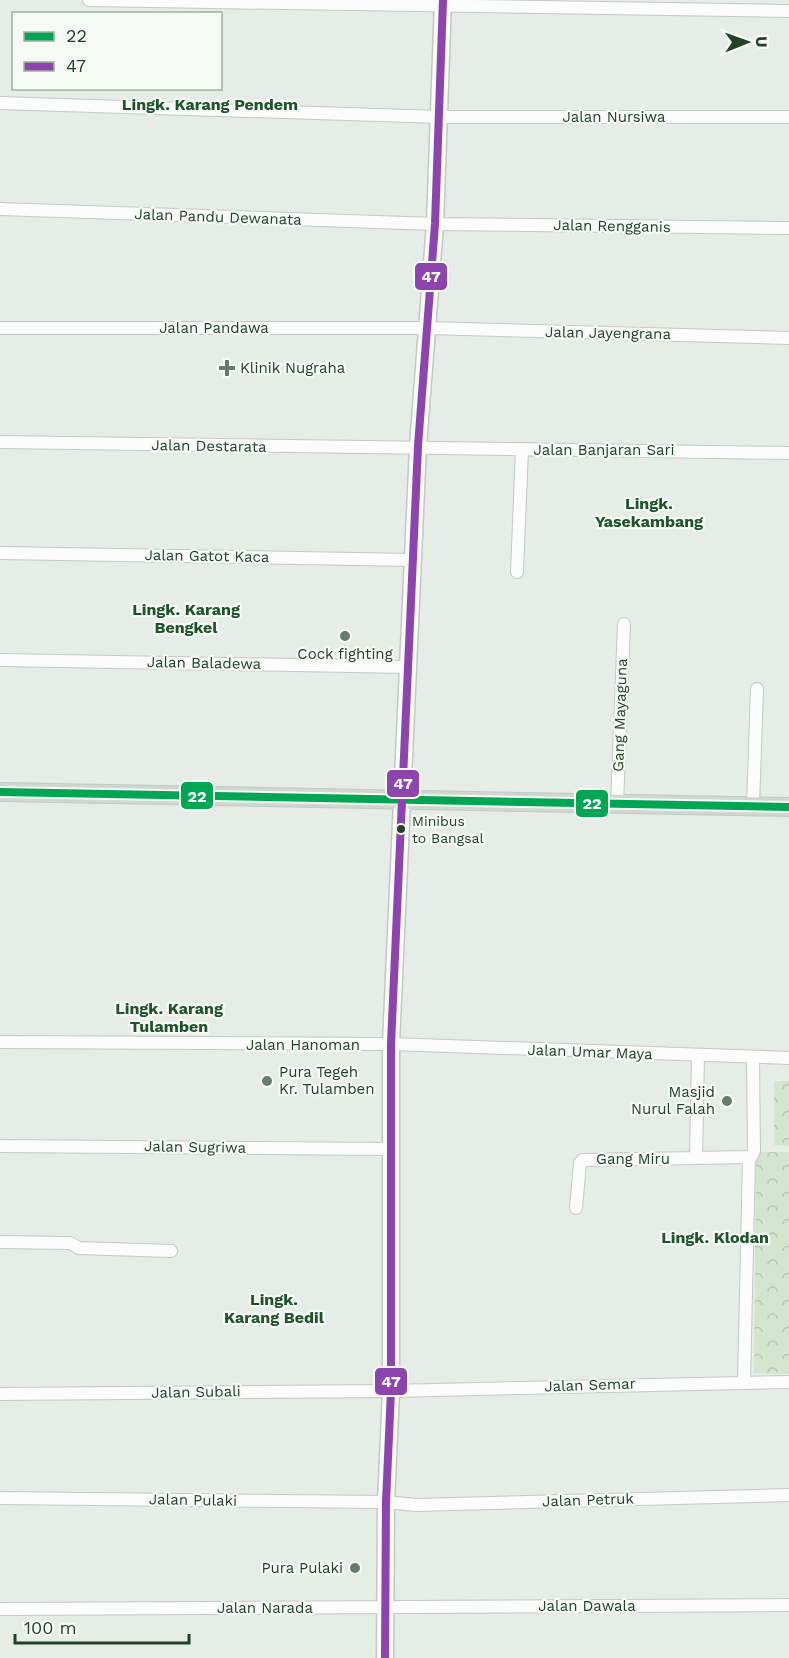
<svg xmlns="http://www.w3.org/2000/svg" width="789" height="1658" font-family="'Work Sans',sans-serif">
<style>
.forest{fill:url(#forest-crowns)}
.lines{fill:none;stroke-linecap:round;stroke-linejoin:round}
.minor-casing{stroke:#c3c9c3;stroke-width:14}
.secondary-casing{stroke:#c2c9c3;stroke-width:19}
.primary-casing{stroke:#c2cac3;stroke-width:20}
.minor{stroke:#fbfcfb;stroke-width:12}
.secondary{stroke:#fbfcfb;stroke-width:16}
.primary{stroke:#cfd7d1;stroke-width:18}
.bus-1-casing{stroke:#f5faf5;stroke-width:12}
.bus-2-casing{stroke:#f5faf5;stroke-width:12}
.bus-1{stroke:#00a651;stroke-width:8}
.bus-2{stroke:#8e44ad;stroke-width:8}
.poi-dot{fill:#677c6b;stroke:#f5faf5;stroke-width:2}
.bus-dot{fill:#234029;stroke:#f5faf5;stroke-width:2}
.labels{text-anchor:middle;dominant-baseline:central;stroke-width:4.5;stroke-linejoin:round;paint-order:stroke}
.bus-label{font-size:14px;fill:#234029;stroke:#f5faf5;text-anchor:start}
.street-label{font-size:15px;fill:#234029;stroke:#f5faf5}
.poi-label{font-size:15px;fill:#234029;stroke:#f5faf5;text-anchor:start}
.neighbourhood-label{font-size:16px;font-weight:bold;fill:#1e532b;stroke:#f5faf5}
.line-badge{stroke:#f5faf5;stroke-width:2}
.badge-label{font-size:16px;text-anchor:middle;font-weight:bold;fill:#fff}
</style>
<defs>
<pattern id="forest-crowns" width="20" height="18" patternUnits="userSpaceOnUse" patternTransform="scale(1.5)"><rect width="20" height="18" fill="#d4e5cf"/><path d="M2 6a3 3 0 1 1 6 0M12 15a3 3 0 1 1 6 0" fill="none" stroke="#b6c6b2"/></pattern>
</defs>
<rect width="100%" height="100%" fill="#e6ece6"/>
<path class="forest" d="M774 1081H789V1146L774 1145Z
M756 1152H789V1374L754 1373Z"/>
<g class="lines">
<g class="minor-casing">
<path id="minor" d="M89 0 789 11
M0 103 440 117H789
M0 209 435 224 789 228
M0 328H428L789 338
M0 442 789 453
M0 553 414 560
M517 572 522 449
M0 660 408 667
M617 805 624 624
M753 806 757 689
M0 1042 391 1044 789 1058
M0 1146 390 1149
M696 1158 698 1056
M576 1208 580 1163 583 1160 751 1157 754 1151 753 1057
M0 1242 70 1243 79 1248 171 1251
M744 1382 749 1158
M0 1394 391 1391 789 1382
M0 1498 386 1502 416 1505 789 1495
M0 1609 789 1605"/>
</g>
<g class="secondary-casing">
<path id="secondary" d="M385 1658 386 1502 391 1391V1044L418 446 435 224 443 0"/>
</g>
<g class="primary-casing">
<path id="primary" d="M0 792 789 807"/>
</g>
<use href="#minor" class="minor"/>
<use href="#secondary" class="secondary"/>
<use href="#primary" class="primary"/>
<g class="bus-1-casing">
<path id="bus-1" d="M0 792 789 807"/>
</g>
<g class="bus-2-casing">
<path id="bus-2" d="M385 1658 386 1502 391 1391V1044L418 446 435 224 443 0"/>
</g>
<use href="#bus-1" class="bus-1"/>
<use href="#bus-2" class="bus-2"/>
</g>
<g class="poi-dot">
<path d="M224 359h6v6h6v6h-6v6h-6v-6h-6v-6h6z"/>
<circle cx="345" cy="636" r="6"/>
<circle cx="267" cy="1081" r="6"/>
<circle cx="727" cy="1101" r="6"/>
<circle cx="355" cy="1568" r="6"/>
</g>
<circle class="bus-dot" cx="401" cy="829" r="5"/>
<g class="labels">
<g class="bus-label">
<text x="412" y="821">Minibus<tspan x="412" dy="17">to Bangsal</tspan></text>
</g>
<g class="street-label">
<text x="614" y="117">Jalan Nursiwa</text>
<text transform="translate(218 217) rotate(2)">Jalan Pandu Dewanata</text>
<text transform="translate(612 226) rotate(1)">Jalan Rengganis</text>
<text x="214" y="328">Jalan Pandawa</text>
<text transform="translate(608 333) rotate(1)">Jalan Jayengrana</text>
<text transform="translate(209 446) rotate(1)">Jalan Destarata</text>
<text x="604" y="450">Jalan Banjaran Sari</text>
<text transform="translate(207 556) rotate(1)">Jalan Gatot Kaca</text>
<text transform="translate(204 663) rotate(1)">Jalan Baladewa</text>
<text transform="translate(620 715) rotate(-88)">Gang Mayaguna</text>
<text x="303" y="1045">Jalan Hanoman</text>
<text transform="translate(590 1052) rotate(2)">Jalan Umar Maya</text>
<text transform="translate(195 1147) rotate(1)">Jalan Sugriwa</text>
<text x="633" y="1159">Gang Miru</text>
<text transform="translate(590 1385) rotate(-2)">Jalan Semar</text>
<text transform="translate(196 1392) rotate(-1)">Jalan Subali</text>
<text transform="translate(193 1500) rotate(1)">Jalan Pulaki</text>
<text transform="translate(588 1500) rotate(-2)">Jalan Petruk</text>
<text x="587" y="1606">Jalan Dawala</text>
<text x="265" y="1608">Jalan Narada</text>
</g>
<g class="poi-label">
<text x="240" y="368">Klinik Nugraha</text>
<text x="345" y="654" text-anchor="middle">Cock fighting</text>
<text x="279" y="1072">Pura Tegeh<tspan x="279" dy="17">Kr. Tulamben</tspan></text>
<text x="715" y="1092" text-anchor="end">Masjid<tspan x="715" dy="17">Nurul Falah</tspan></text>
<text x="343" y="1568" text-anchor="end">Pura Pulaki</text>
</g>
<g class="neighbourhood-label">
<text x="210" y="104">Lingk. Karang Pendem</text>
<text x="649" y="503">Lingk.<tspan x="649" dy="18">Yasekambang</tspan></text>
<text x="186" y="609">Lingk. Karang<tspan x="186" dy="18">Bengkel</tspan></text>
<text x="169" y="1008">Lingk. Karang<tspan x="169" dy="18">Tulamben</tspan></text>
<text x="715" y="1237">Lingk. Klodan</text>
<text x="274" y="1299">Lingk.<tspan x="274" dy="18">Karang Bedil</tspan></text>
</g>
</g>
<g class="line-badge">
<rect x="414" y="262" width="34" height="29" rx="6" fill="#8e44ad"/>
<rect x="386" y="769" width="34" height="29" rx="6" fill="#8e44ad"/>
<rect x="180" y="781" width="34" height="29" rx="6" fill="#00a651"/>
<rect x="575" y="789" width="34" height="29" rx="6" fill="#00a651"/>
<rect x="374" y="1367" width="34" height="29" rx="6" fill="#8e44ad"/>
</g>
<g class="badge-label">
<text x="431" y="282">47</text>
<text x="403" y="789">47</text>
<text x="197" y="802">22</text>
<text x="592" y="809">22</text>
<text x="391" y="1387">47</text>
</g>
<rect x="12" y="12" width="210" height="78" fill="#f5faf5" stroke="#a1b0a3" stroke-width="1.5"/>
<rect x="24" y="32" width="30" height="9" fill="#00a651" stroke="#a1b0a3" stroke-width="1.5"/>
<text x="66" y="42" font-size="18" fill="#234029">22</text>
<rect x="24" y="62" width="30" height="9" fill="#8e44ad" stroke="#a1b0a3" stroke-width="1.5"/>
<text x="66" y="72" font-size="18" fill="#234029">47</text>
<g transform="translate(747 42) rotate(89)" stroke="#f5faf5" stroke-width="4.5" paint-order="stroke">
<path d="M0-4.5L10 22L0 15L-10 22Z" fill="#234029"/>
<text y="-9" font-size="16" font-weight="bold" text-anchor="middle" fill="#234029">U</text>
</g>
<path d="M15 1634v9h174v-9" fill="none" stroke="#234029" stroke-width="3"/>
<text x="24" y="1634" font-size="18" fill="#234029" stroke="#f5faf5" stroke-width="4.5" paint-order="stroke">100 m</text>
</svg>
